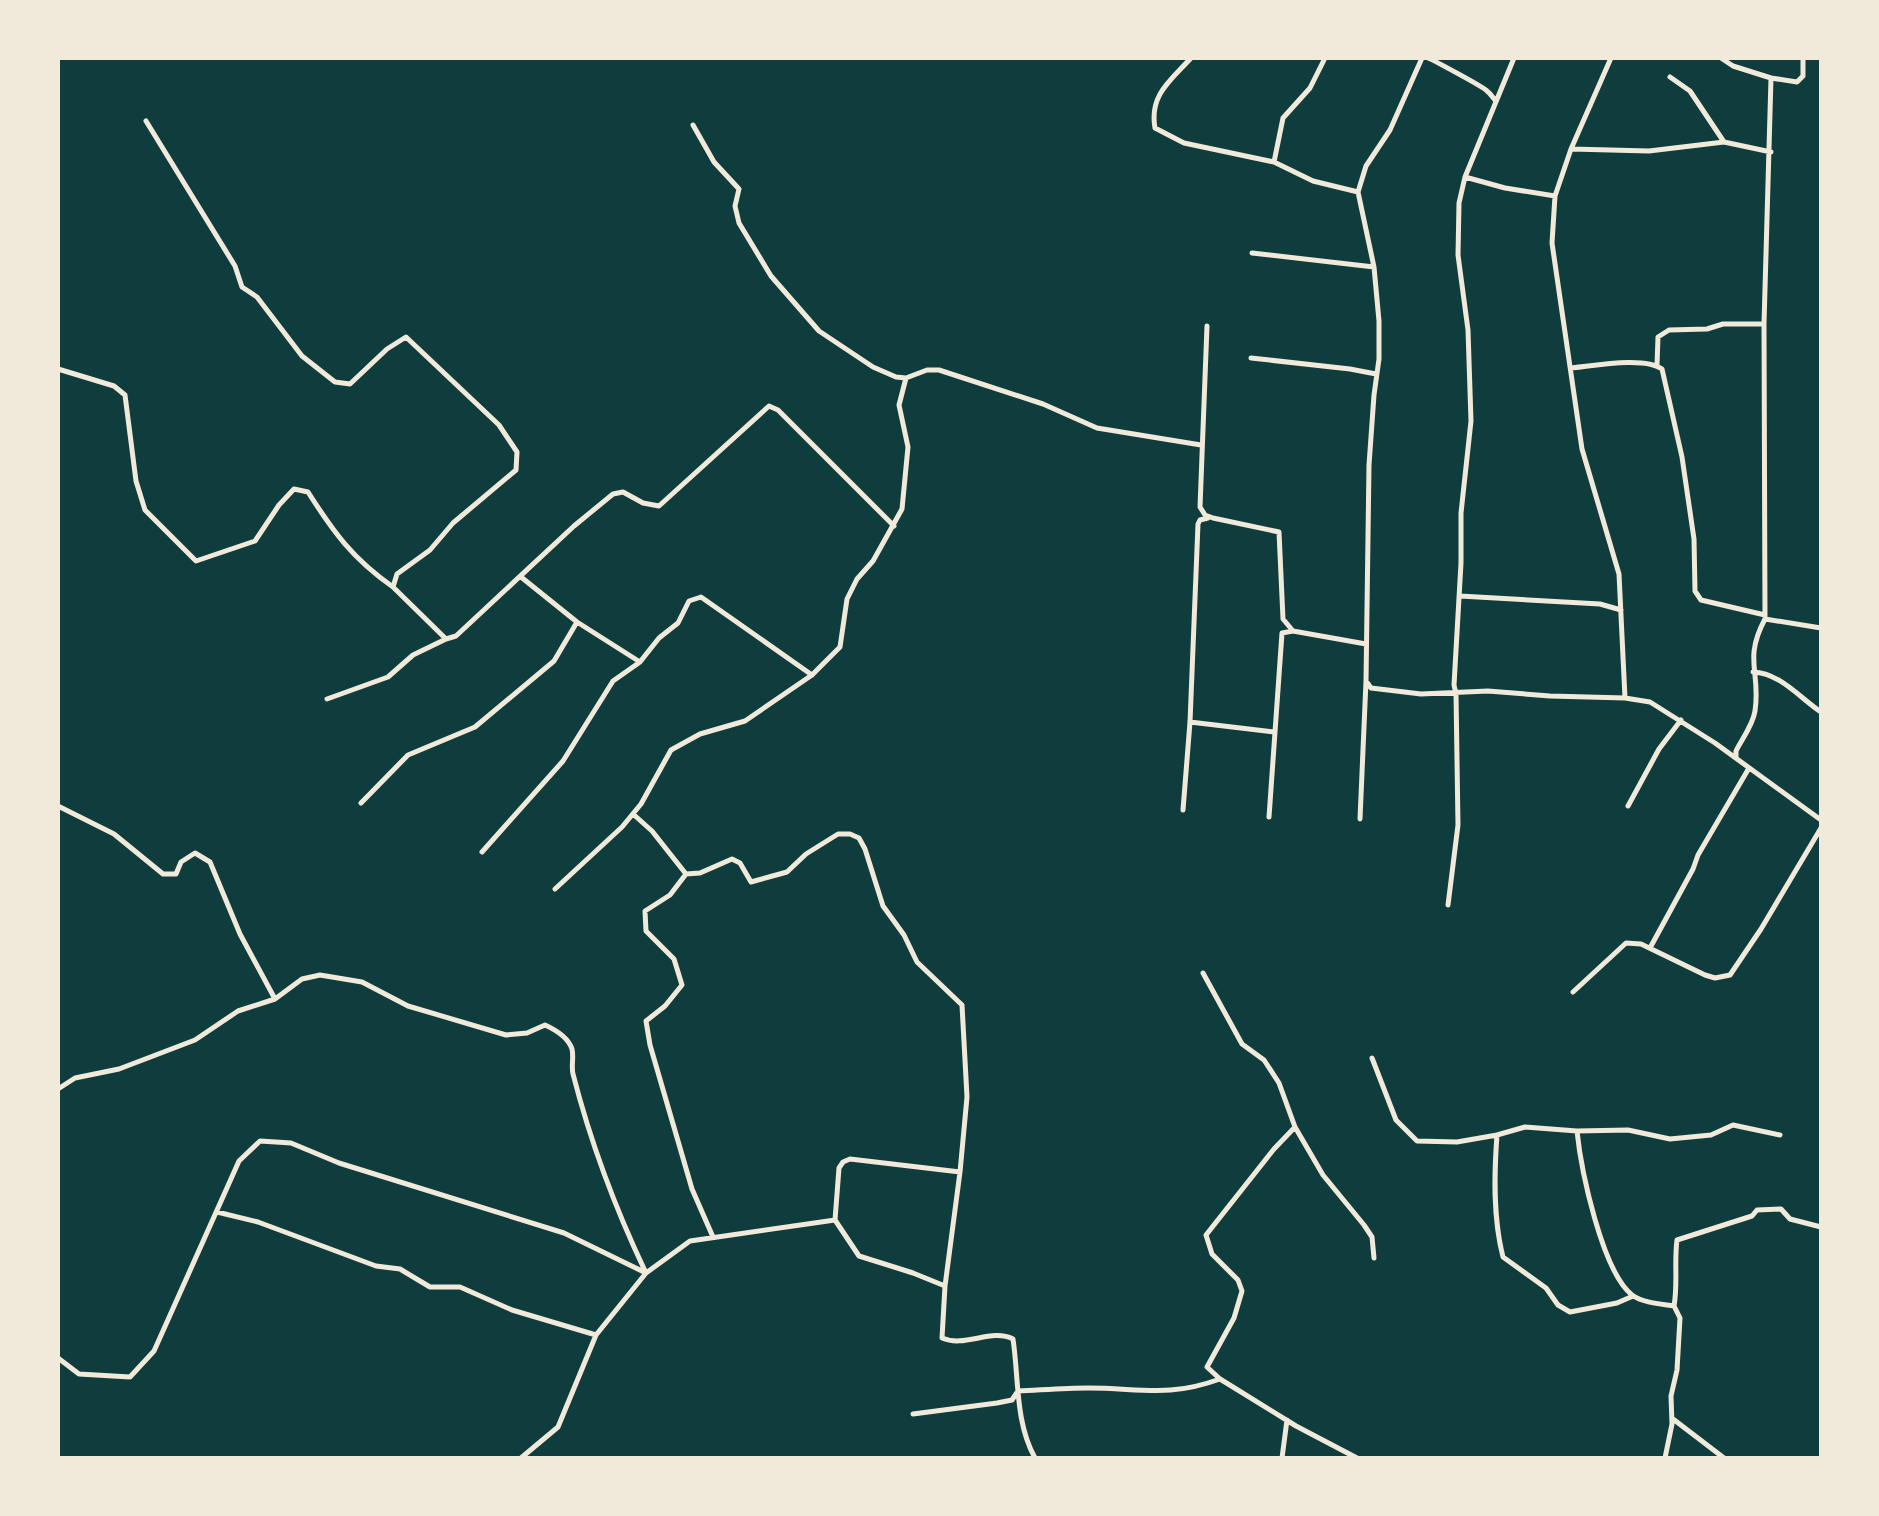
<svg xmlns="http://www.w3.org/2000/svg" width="1879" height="1516" font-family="'Work Sans',sans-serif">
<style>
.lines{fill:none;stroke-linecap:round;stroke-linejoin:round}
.minor{stroke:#f1e9da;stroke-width:5}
</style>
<rect width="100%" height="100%" fill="#0f3d3e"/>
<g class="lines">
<path class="minor" d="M1191 58C1171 80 1149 95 1155 128L1184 143 1274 162
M1325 58 1310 88 1283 118 1274 162 1313 181 1358 192
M1422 58 1390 130 1366 166 1358 192 1374 267 1379 321V359L1374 395 1369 465 1366 681 1371 688 1421 694 1488 691 1550 696 1625 698 1650 702 1715 743 1821 820
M1428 58C1431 59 1484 87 1487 91 1491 94 1493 98 1496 101
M1514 58 1465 177 1505 188 1555 196
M1611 58 1571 149 1555 196 1552 243 1582 449 1619 574 1625 698
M1721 58 1733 66 1771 78 1764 324 1765 619C1743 660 1761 672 1755 711 1753 725 1742 739 1736 751V757
M1670 77 1690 91 1724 142
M1771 78 1797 82 1803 76V58
M146 121 235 266 242 287 257 297 302 356 335 382 350 384 387 349 406 337 499 425 517 452 516 470 453 523 430 550 397 574 393 587 446 639 456 636 574 526 613 494 623 492 643 503 659 506 769 406 778 410 894 526
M693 125 714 162 739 189 735 206 739 223 771 276 819 331 873 367 896 377 906 378 927 370H939L1043 404 1097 428 1201 445
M1571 149 1649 151 1724 142 1771 152
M1252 253 1374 267
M1207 326 1200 507 1205 515 1213 518 1279 532 1283 619 1293 631
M1251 358 1350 369 1376 374
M1657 365 1658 337 1669 330 1707 329 1723 324H1764
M1571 368C1593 366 1644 356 1662 369L1682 457 1694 539 1695 591 1701 600 1765 615
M58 369 114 386 125 395 136 481 145 510 196 561 255 541 279 505 294 489 308 492C334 533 353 559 393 587
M521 577 577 622 640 662
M1460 596 1600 604 1621 610
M1765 619 1821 628
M1753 672C1780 673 1800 698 1821 712
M327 699 388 677 413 655 446 639
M1190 722 1275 732
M361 803 408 755 475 727 554 661 577 622
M58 806 114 834 163 874H176L181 862 195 853 210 862 240 934 275 999
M1628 806 1659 749 1681 720
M1183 810 1190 722 1198 524 1200 520 1208 518
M633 814 652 831 686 874 700 873 732 859 740 863 751 882 787 872 806 854 838 834H850L859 838 865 849 883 906 904 935 917 962 962 1005 967 1097 960 1172 945 1286
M1269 817 1282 633 1293 631 1366 644
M1360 819 1366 681
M482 852 563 761 613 681 640 662 659 638 678 623 689 601 701 597 812 675
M686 874 670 895 645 911 646 931 674 959 682 985 665 1006 646 1021 650 1045 692 1189 713 1237
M555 889 622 827 641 804 671 750 700 734 745 721 812 675 840 647 847 599 857 579 873 561 902 509 908 447 899 405 906 378
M1448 905 1458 825 1456 694 1454 685 1461 563V513L1471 421 1468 330 1458 255 1459 203 1465 177
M1650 948 1693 869 1698 855 1749 768
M1203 973 1242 1044 1264 1060 1279 1083 1295 1127
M1573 992 1626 943 1641 944 1705 975 1715 978 1730 975 1761 929 1821 828
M1372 1058 1396 1120 1417 1141 1457 1142 1497 1135 1525 1127 1577 1131
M58 1089 75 1078 119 1069 195 1040 238 1011 275 999 302 979 320 975 362 982 408 1006 506 1035 527 1033 545 1025C556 1030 568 1037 572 1049 574 1057 571 1066 573 1074 591 1144 615 1208 646 1273L564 1233 339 1163 291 1143 260 1141 239 1161 154 1351 130 1377 79 1374 58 1358
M1497 1135C1494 1175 1493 1218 1503 1257L1546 1288 1558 1305 1570 1312 1617 1303 1633 1296
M217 1212 258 1222 376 1266 400 1269 430 1287H460L512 1310 596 1335
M835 1220 839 1168 843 1162 850 1159 960 1172
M1674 1306C1678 1284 1674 1262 1677 1240L1752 1216 1757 1210 1781 1209 1790 1219 1821 1227
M1220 1379 1207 1367 1234 1318 1242 1291 1238 1280 1212 1254 1206 1235 1274 1149 1295 1127 1323 1175 1364 1225 1372 1237 1374 1258
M913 1414 997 1403 1012 1400 1018 1391C1041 1390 1065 1388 1088 1388 1140 1388 1168 1398 1220 1379L1296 1426 1357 1458
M1673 1419 1724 1458
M521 1458 558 1427 596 1335 646 1273 690 1241 835 1220 859 1256 913 1273 945 1286 942 1338C965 1348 991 1328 1013 1339 1019 1379 1015 1422 1035 1458
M1282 1458 1287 1420
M1665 1458 1672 1424 1671 1396 1677 1370 1680 1318 1674 1306C1661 1304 1643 1303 1632 1295 1602 1271 1581 1170 1577 1131L1628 1130 1670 1139 1711 1135 1733 1125 1780 1135"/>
</g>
<rect width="1879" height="1516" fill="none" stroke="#f1e9da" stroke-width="120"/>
</svg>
